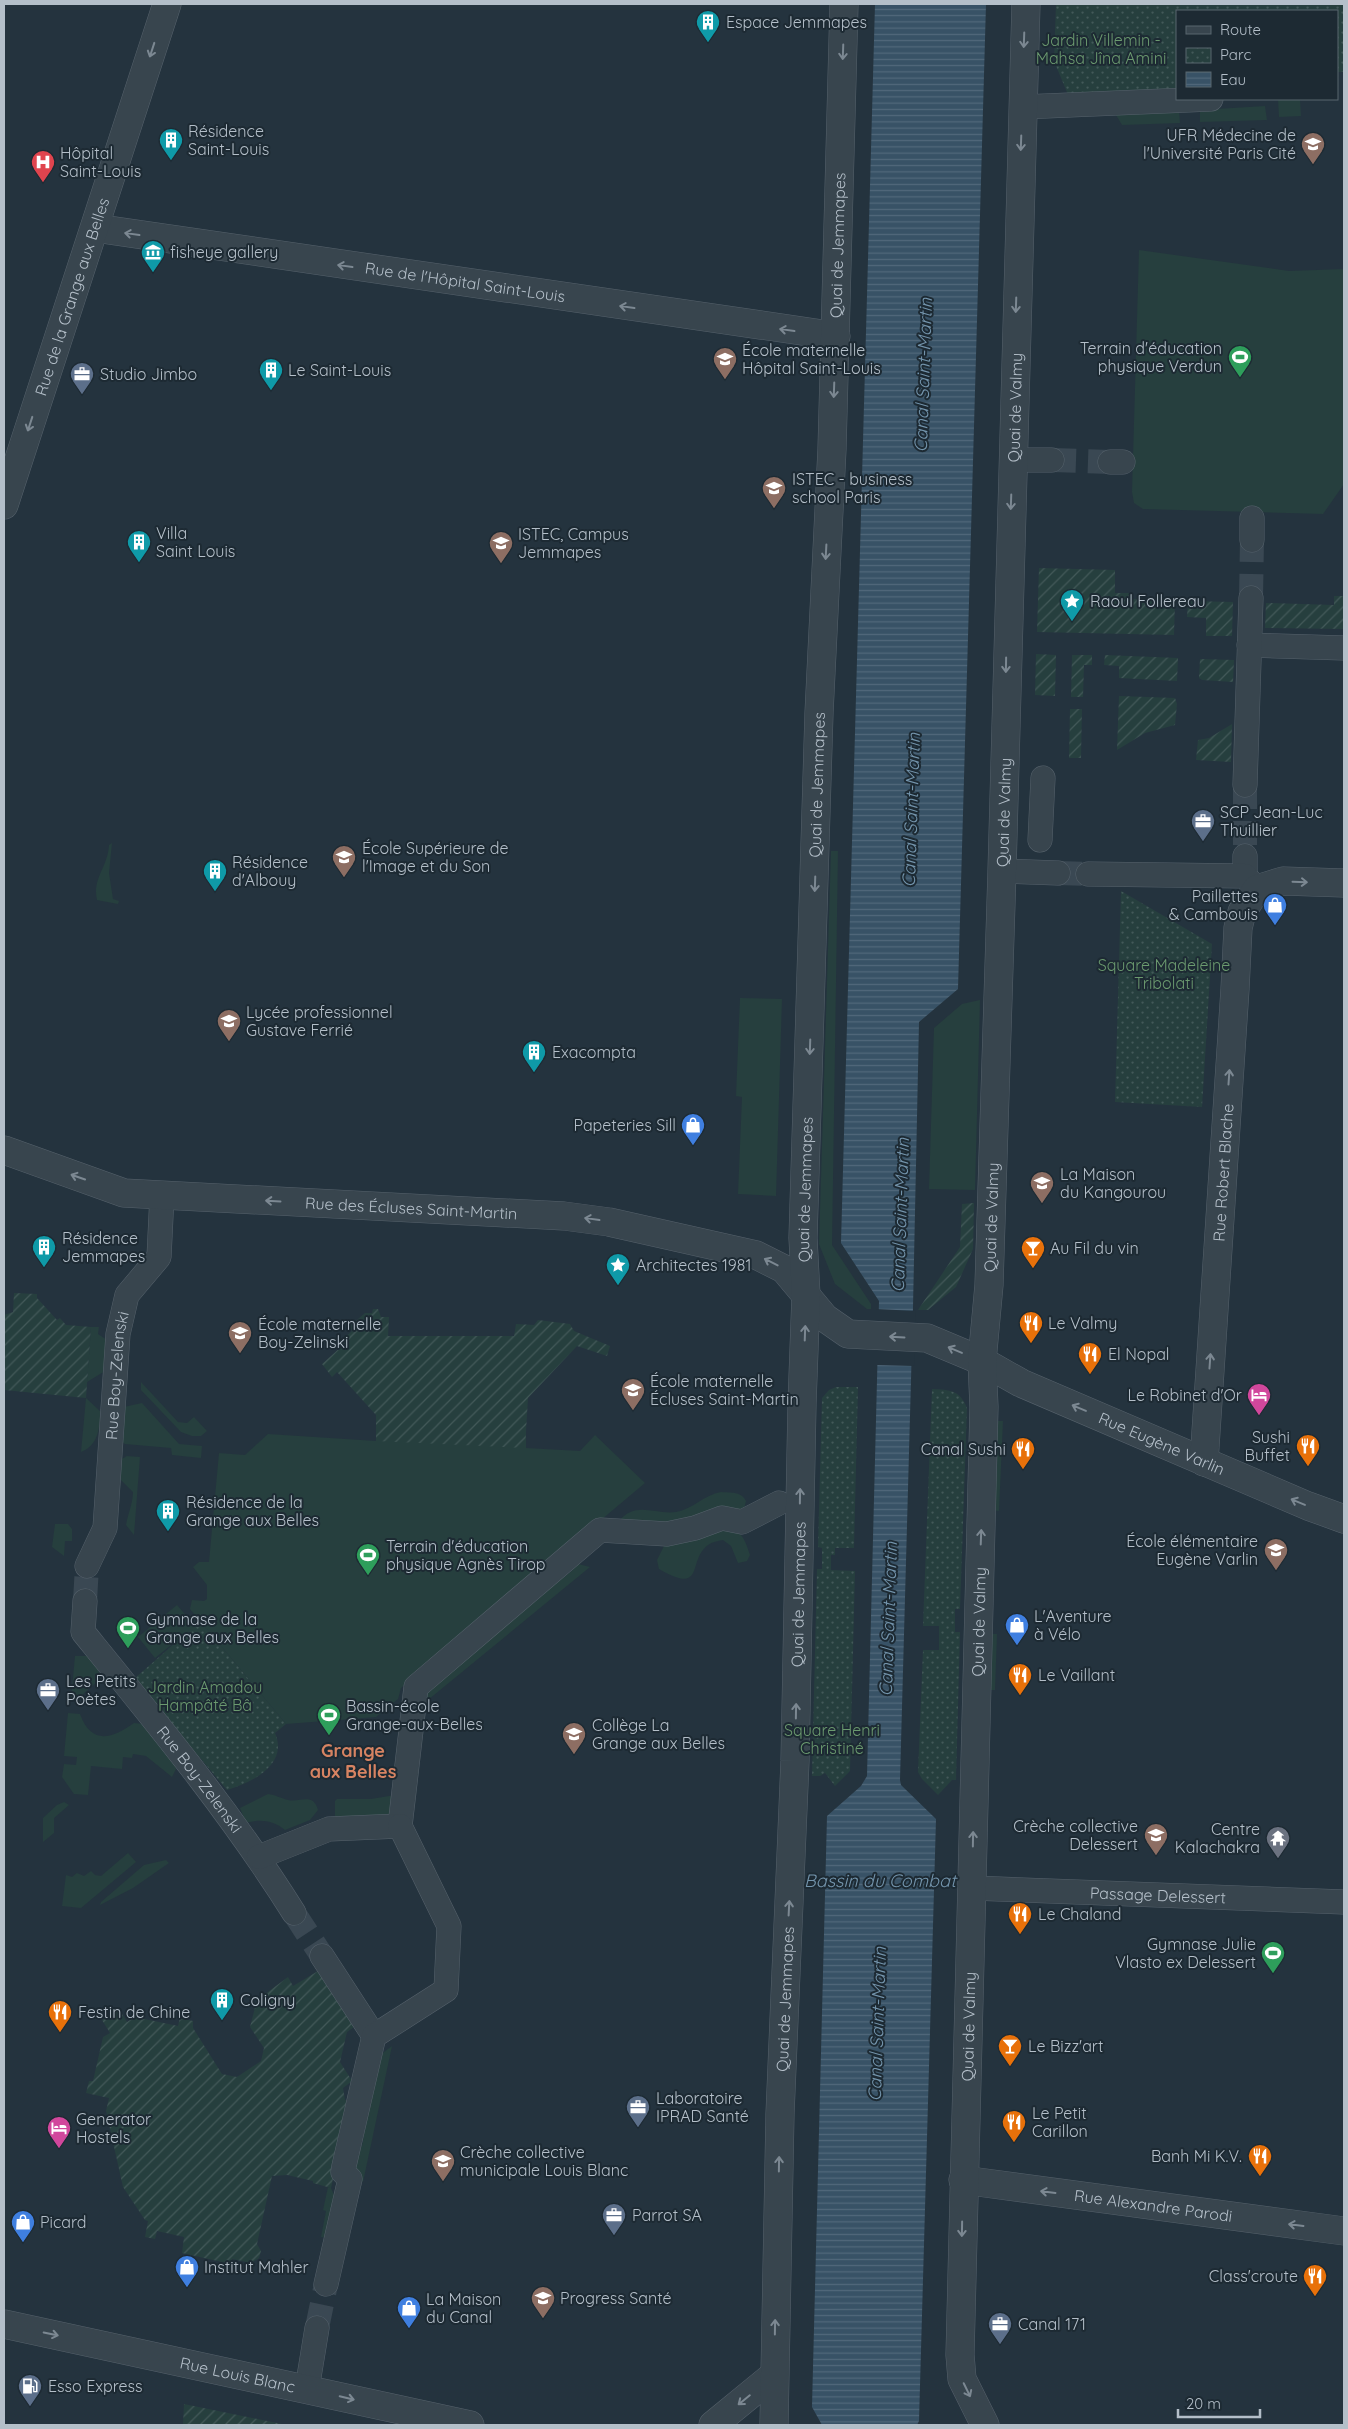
<svg xmlns="http://www.w3.org/2000/svg" width="1348" height="2429" font-family="Quicksand,sans-serif">
<style>
.grass{fill:#263f3e}
.park{fill:url(#park-dots)}
.garden{fill:url(#garden-furrows)}
.water{fill:url(#water-rules)}
.pier{fill:#24333e}
.lines{fill:none;stroke-linecap:round;stroke-linejoin:round}
.pedestrian-tunnel{stroke:#3a4853;stroke-width:24;stroke-dasharray:24 12;stroke-linecap:butt}
.pedestrian-casing{stroke:#56626c;stroke-width:25}
.minor-casing{stroke:#56626c;stroke-width:29}
.pedestrian{stroke:#38454e;stroke-width:24}
.minor{stroke:#38454e;stroke-width:28}
.oneway{stroke:#7c8892}
.labels{text-anchor:middle;dominant-baseline:central;stroke-width:4;stroke-linejoin:round;paint-order:stroke}
.poi-label{font-size:16px;fill:#b4bfc9;stroke:#1d2a33;text-anchor:start}
.park-label{font-size:16px;fill:#6b9a6f;stroke:#1d2a33}
.street-label{font-size:16px;fill:#b4bfc9;stroke:#1d2a33}
.water-label{font-size:18px;font-style:italic;fill:#7495ad;stroke:#1d2a33}
.neighbourhood-label{font-size:18px;font-weight:bold;fill:#d68362;stroke:#1d2a33}
</style>
<defs>
<pattern id="park-dots" width="8" height="8" patternUnits="userSpaceOnUse" patternTransform="scale(1.25)"><rect width="8" height="8" fill="#263f3e"/><path d="M2 2h.1M6 6h.1" fill="none" stroke="#435959" stroke-width="1.8" stroke-linecap="round"/></pattern>
<pattern id="garden-furrows" width="10" height="10" patternUnits="userSpaceOnUse" patternTransform="scale(1.25)"><rect width="10" height="10" fill="#263f3e"/><path d="M-1 1l2-2M0 10L10 0M9 11l2-2" fill="none" stroke="#435959"/></pattern>
<pattern id="water-rules" width="6" height="5" patternUnits="userSpaceOnUse" patternTransform="scale(1.25)"><rect width="6" height="5" fill="#385266"/><path d="M0 2.5h6" fill="none" stroke="#52697b"/></pattern>
</defs>
<rect width="100%" height="100%" fill="#24333e"/>
<path class="grass" d="M1278 99H1300L1301 116 1279 117Z
M1265 106 1267 120 1200 122V110Z
M1179 111 1180 123 1122 125 1116 115Z
M1139 250 1289 271 1344 269V484L1323 514 1143 509 1134 503 1132 492Z
M112 843 109 873 113 899 119 901 118 904 97 900C92 878 108 867 109 845Z
M831 851H838L832 1245 871 1304V1309H867L835 1284 819 1244Z
M740 998 782 999 776 1196 738 1194 742 1097 736 1096Z
M980 1000 975 1190 929 1189 934 1028 962 1004Z
M91 1327H99L98 1334 107 1340 105 1371 87 1382Z
M141 1382 178 1422 187 1423 194 1417 207 1431 201 1436H192L181 1432 141 1390Z
M86 1398 101 1412C99 1428 99 1445 81 1452Z
M142 1403 179 1444 202 1446 201 1458 172 1455 171 1448 125 1444 120 1440 124 1407Z
M376 1416 526 1424V1448L580 1451 595 1435 645 1483 401 1688 398 1699 376 1717 286 1724 190 1609 192 1600 204 1601 207 1599V1585L193 1567 199 1562H209L219 1453 245 1455 268 1434 376 1441Z
M994 1421H1003L999 1511 990 1510Z
M127 1456 140 1457 134 1535 126 1525C128 1513 133 1503 133 1492L119 1478 120 1460Z
M721 1492C731 1493 741 1491 746 1501L744 1509 664 1525 618 1522C636 1500 654 1515 676 1512 693 1509 704 1495 721 1492Z
M55 1524H68L72 1529V1541H65L64 1556 52 1547Z
M715 1526C739 1529 743 1532 750 1555L747 1561 738 1563 731 1546 723 1540C718 1541 712 1542 708 1545 687 1560 706 1596 659 1569L657 1560 665 1544Z
M574 1563 590 1567 423 1704V1691L507 1620 512 1621 543 1595 558 1577 563 1578 573 1570Z
M177 1605 195 1626 155 1658 138 1637Z
M988 1634H997L995 1690H986Z
M75 1656H87L99 1671 98 1681 84 1693 81 1699H71Z
M68 1713 80 1714C91 1745 112 1739 134 1723L144 1724 173 1756 176 1769 172 1777 146 1756 133 1754 132 1758 123 1757 122 1769 91 1766 88 1795 74 1794 62 1777 64 1764 76 1765 77 1757 64 1756Z
M268 1794C276 1795 280 1798 288 1800 300 1803 313 1792 318 1810L310 1820 285 1830C273 1820 260 1819 246 1823L240 1808Z
M389 1796H396L392 1813 349 1824 340 1823 335 1816V1801L337 1799H371Z
M64 1802 69 1805 54 1818V1833L43 1842V1818L57 1805Z
M128 1853 136 1862 81 1908 62 1906 66 1875 72 1877 77 1873 84 1876 91 1871 95 1875 101 1876Z
M166 1860 169 1863 133 1888 100 1905 101 1902 144 1865Z
M392 2046 363 2182 352 2170 357 2149 362 2146 364 2135 361 2129 376 2058Z
M328 2187 331 2188 334 2195 326 2238 321 2237 326 2211 323 2210Z"/>
<path class="park" d="M1056 4H1344V72H1337V11H1177V90L1069 97 1054 61Z
M1121 891 1212 944 1202 1107 1115 1102Z
M836 1387H858L854 1548H835V1555H831V1570L855 1571 850 1771 835 1786 825 1773 820 1776H812L817 1569H822V1548L818 1547 822 1398 829 1390Z
M932 1389C950 1390 960 1390 967 1408L960 1609H955V1632H960L956 1780H952L938 1795 922 1779 918 1772 923 1650H939V1626H923Z
M200 1621 286 1724 275 1733C289 1765 251 1783 227 1790L134 1679Z"/>
<path class="garden" d="M1039 568 1115 570V593H1129L1130 599 1175 600 1174 635 1037 632Z
M1334 596H1344V629L1265 628 1266 603 1334 605Z
M1188 601 1233 602 1232 636H1206V618L1187 617Z
M1036 654 1056 655 1055 696 1035 695Z
M1072 655H1092V665H1084L1083 697H1071Z
M1105 655 1178 658 1177 681 1119 678V666L1104 665Z
M1200 659 1234 660 1233 682 1202 680 1199 678Z
M1119 696 1175 698 1177 704 1175 725 1145 733 1117 750Z
M1070 709H1082L1081 758H1069Z
M1232 724 1231 762 1196 760 1198 740 1209 738Z
M974 1203 973 1249 956 1287 928 1310H918L960 1247 962 1204Z
M14 1293 37 1294V1298L57 1320 60 1318 66 1325 91 1327 86 1398 4 1390V1315L13 1312Z
M373 1309H378L381 1317H389L388 1336H514L516 1324 534 1325 538 1320 570 1324 574 1331 610 1346 607 1356 577 1346 528 1398 525 1448 376 1441V1415L337 1372 332 1377 322 1364 341 1347 342 1340 352 1331 349 1327 365 1313H372Z
M318 1971 354 2027 347 2032 340 2062 354 2084 351 2082 343 2088 345 2100 350 2102 331 2188 313 2183V2181L287 2175 272 2176 257 2244 261 2251 259 2258 251 2263 232 2259 231 2264 182 2253 184 2237 157 2231 155 2239 145 2237 148 2221 145 2220 123 2187 106 2111 109 2098 86 2093 89 2081H93L103 2037 110 2033 102 2020 119 2009 127 2022 135 2017 178 2026 180 2018 193 2021V2028L222 2074 237 2077 261 2061 264 2048 250 2027 257 2000 288 1977 293 1986Z
M184 2404 287 2425H183Z"/>
<path class="water" d="M875 4H986L958 989 919 1022 913 1307 900 1780 901 1785 936 1819 919 2421 917 2425H822L812 2407 827 1816 861 1786 867 1776 879 1301 841 1243Z"/>
<path class="pier" d="M876 1309 916 1311 914 1366 876 1365Z"/>
<g class="lines">
<path class="pedestrian-tunnel" d="M1052 460 1110 462
M1251 598 1252 540
M1245 785V856
M1058 873 1088 874
M85 1601 87 1566
M294 1913 322 1956
M317 2328 326 2284"/>
<g class="pedestrian-casing">
<g id="pedestrian">
<path d="M1022 107 1211 99"/>
<path d="M1012 460H1052"/>
<path d="M1110 462H1123"/>
<path d="M1252 540V518"/>
<path d="M1249 645 1344 648"/>
<path d="M1245 785 1251 598"/>
<path d="M1040 840 1043 778"/>
<path d="M1245 856V876"/>
<path d="M1002 871 1058 873"/>
<path d="M1088 874 1245 876 1257 889"/>
<path id="s1" d="M87 1566 105 1528 118 1334 127 1295 159 1257 162 1195"/>
<path id="s2" d="M85 1601 83 1632C157 1723 232 1814 294 1913"/>
<path d="M400 1826 416 1687 600 1530 667 1534 695 1528 722 1518 742 1522 779 1503"/>
<path d="M259 1857 329 1829 400 1826"/>
<path id="s3" d="M972 1888 1344 1902"/>
<path d="M322 1956 374 2036"/>
<path d="M326 2284 350 2179 343 2172 344 2166 374 2036 446 1990 449 1926 400 1826"/>
<path d="M307 2389 317 2328"/>
</g>
</g>
<g class="minor-casing">
<g id="minor">
<path id="s4" d="M95 228 836 336"/>
<path id="s5" d="M4 505 167 4"/>
<path id="s6" d="M4 1150 124 1193 564 1216 609 1222 756 1255 784 1269 825 1318 848 1334 927 1338 982 1361 1021 1383 1308 1506 1344 1519"/>
<path id="s7" d="M1204 1462 1235 989 1238 928 1242 912 1257 889 1283 881 1344 883"/>
<path id="s8" d="M963 2180 1344 2231"/>
<path id="s9" d="M4 2324 470 2425"/>
<path d="M713 2425 774 2375"/>
<path id="s10" d="M774 2425 780 2114 795 1761 802 1404 806 1295 803 1238 819 713 832 449 844 4"/>
<path id="s11" d="M985 2425 962 2379 960 2355 984 1407 982 1361 989 1285 1002 871 1026 4"/>
</g>
</g>
<use href="#pedestrian" class="pedestrian"/>
<use href="#minor" class="minor"/>
</g>
<defs><path id="oneway-shaft" d="M-6 0H5M1.5-3L5.5 0L1.5 3" fill="none" stroke-width="1.6" stroke-linecap="round" stroke-linejoin="round" transform="scale(1.25)"/></defs>
<g class="oneway">
<use href="#oneway-shaft" transform="translate(1024 40) rotate(92)"/>
<use href="#oneway-shaft" transform="translate(152 50) rotate(108)"/>
<use href="#oneway-shaft" transform="translate(843 52) rotate(92)"/>
<use href="#oneway-shaft" transform="translate(1021 143) rotate(92)"/>
<use href="#oneway-shaft" transform="translate(132 234) rotate(-172)"/>
<use href="#oneway-shaft" transform="translate(345 266) rotate(-172)"/>
<use href="#oneway-shaft" transform="translate(1016 305) rotate(92)"/>
<use href="#oneway-shaft" transform="translate(627 307) rotate(-172)"/>
<use href="#oneway-shaft" transform="translate(787 330) rotate(-172)"/>
<use href="#oneway-shaft" transform="translate(834 390) rotate(92)"/>
<use href="#oneway-shaft" transform="translate(30 424) rotate(108)"/>
<use href="#oneway-shaft" transform="translate(1011 502) rotate(92)"/>
<use href="#oneway-shaft" transform="translate(826 552) rotate(93)"/>
<use href="#oneway-shaft" transform="translate(1006 665) rotate(91)"/>
<use href="#oneway-shaft" transform="translate(1300 882) rotate(2)"/>
<use href="#oneway-shaft" transform="translate(815 884) rotate(92)"/>
<use href="#oneway-shaft" transform="translate(810 1047) rotate(92)"/>
<use href="#oneway-shaft" transform="translate(1229 1077) rotate(-86)"/>
<use href="#oneway-shaft" transform="translate(78 1177) rotate(-161)"/>
<use href="#oneway-shaft" transform="translate(273 1201) rotate(-177)"/>
<use href="#oneway-shaft" transform="translate(592 1219) rotate(-172)"/>
<use href="#oneway-shaft" transform="translate(771 1262) rotate(-153)"/>
<use href="#oneway-shaft" transform="translate(805 1333) rotate(-88)"/>
<use href="#oneway-shaft" transform="translate(897 1337) rotate(-177)"/>
<use href="#oneway-shaft" transform="translate(955 1350) rotate(-157)"/>
<use href="#oneway-shaft" transform="translate(1210 1361) rotate(-86)"/>
<use href="#oneway-shaft" transform="translate(1079 1408) rotate(-157)"/>
<use href="#oneway-shaft" transform="translate(800 1496) rotate(-89)"/>
<use href="#oneway-shaft" transform="translate(1298 1502) rotate(-157)"/>
<use href="#oneway-shaft" transform="translate(981 1537) rotate(-88)"/>
<use href="#oneway-shaft" transform="translate(796 1711) rotate(-89)"/>
<use href="#oneway-shaft" transform="translate(973 1839) rotate(-89)"/>
<use href="#oneway-shaft" transform="translate(789 1908) rotate(-87)"/>
<use href="#oneway-shaft" transform="translate(779 2164) rotate(-89)"/>
<use href="#oneway-shaft" transform="translate(1048 2192) rotate(-173)"/>
<use href="#oneway-shaft" transform="translate(1296 2225) rotate(-173)"/>
<use href="#oneway-shaft" transform="translate(962 2229) rotate(91)"/>
<use href="#oneway-shaft" transform="translate(775 2327) rotate(-89)"/>
<use href="#oneway-shaft" transform="translate(51 2334) rotate(12)"/>
<use href="#oneway-shaft" transform="translate(967 2390) rotate(64)"/>
<use href="#oneway-shaft" transform="translate(347 2398) rotate(13)"/>
<use href="#oneway-shaft" transform="translate(744 2400) rotate(141)"/>
</g>
<defs>
<g id="building-pin" transform="scale(1.25)"><path d="M0 17L-7.5 6A9.5 9.5 0 1 1 7.5 6Z" fill="#0f9aa8" stroke="#1d2a33"/><path d="M-4-6H4V6H1V3H-1V6H-4ZM-2.5-4.3h1.7v1.8h-1.7ZM.8-4.3h1.7v1.8H.8ZM-2.5-1h1.7V.8h-1.7ZM.8-1h1.7V.8H.8Z" fill="#fff"/></g>
<g id="university-pin" transform="scale(1.25)"><path d="M0 17L-7.5 6A9.5 9.5 0 1 1 7.5 6Z" fill="#8d6e63" stroke="#1d2a33"/><path d="M0-5L7-2L0 1L-7-2ZM-4 1L0 2.5L4 1V4Q0 6-4 4Z" fill="#fff"/></g>
<g id="hospital-pin" transform="scale(1.25)"><path d="M0 17L-7.5 6A9.5 9.5 0 1 1 7.5 6Z" fill="#e0444e" stroke="#1d2a33"/><path d="M-5-5h3v3.5h4V-5h3V5h-3V1.5h-4V5h-3Z" fill="#fff"/></g>
<g id="museum-pin" transform="scale(1.25)"><path d="M0 17L-7.5 6A9.5 9.5 0 1 1 7.5 6Z" fill="#0f9aa8" stroke="#1d2a33"/><path d="M0-6L6-3V-2H-6V-3ZM-5-1h2V3h-2ZM-1-1h2V3h-2ZM3-1h2V3H3ZM-6 4H6V6H-6Z" fill="#fff"/></g>
<g id="stadium-pin" transform="scale(1.25)"><path d="M0 17L-7.5 6A9.5 9.5 0 1 1 7.5 6Z" fill="#2e9e5b" stroke="#1d2a33"/><path d="M0-5a6.5 5 0 1 0 0 10a6.5 5 0 1 0 0-10ZM-3.5-1.8h7v3.6h-7Z" fill="#fff"/></g>
<g id="school-pin" transform="scale(1.25)"><path d="M0 17L-7.5 6A9.5 9.5 0 1 1 7.5 6Z" fill="#8d6e63" stroke="#1d2a33"/><path d="M0-5L7-2L0 1L-7-2ZM-4 1L0 2.5L4 1V4Q0 6-4 4Z" fill="#fff"/></g>
<g id="office-pin" transform="scale(1.25)"><path d="M0 17L-7.5 6A9.5 9.5 0 1 1 7.5 6Z" fill="#5c6f8a" stroke="#1d2a33"/><path d="M-6-3h4V-5.5h4V-3h4V5H-6ZM-1-4.5V-3h2v-1.5ZM-6 0V1H6V0Z" fill="#fff"/></g>
<g id="sight-pin" transform="scale(1.25)"><path d="M0 17L-7.5 6A9.5 9.5 0 1 1 7.5 6Z" fill="#0f9aa8" stroke="#1d2a33"/><path d="M0-6L1.8-2.2L6-1.7L2.9 1.2L3.7 5.4L0 3.3L-3.7 5.4L-2.9 1.2L-6-1.7L-1.8-2.2Z" fill="#fff"/></g>
<g id="shop-pin" transform="scale(1.25)"><path d="M0 17L-7.5 6A9.5 9.5 0 1 1 7.5 6Z" fill="#3f7fe0" stroke="#1d2a33"/><path d="M-5-2.5h2.3a2.7 3.5 0 0 1 5.4 0H5L5.5 6h-11ZM-1.5-2.5h3a1.5 2.3 0 0 0-3 0Z" fill="#fff"/></g>
<g id="bar-pin" transform="scale(1.25)"><path d="M0 17L-7.5 6A9.5 9.5 0 1 1 7.5 6Z" fill="#e8710a" stroke="#1d2a33"/><path d="M-6-5H6L.8 .8V4.5H3.5V6h-7V4.5H-.8V.8Z" fill="#fff"/></g>
<g id="restaurant-pin" transform="scale(1.25)"><path d="M0 17L-7.5 6A9.5 9.5 0 1 1 7.5 6Z" fill="#e8710a" stroke="#1d2a33"/><path d="M-5-6h1v4h1v-4h1v4h1v-4h1v5L-1.5 .5V6h-2V.5L-5-1ZM5-6V6H3V1.5H1.5Q1.5-4 5-6Z" fill="#fff"/></g>
<g id="hotel-pin" transform="scale(1.25)"><path d="M0 17L-7.5 6A9.5 9.5 0 1 1 7.5 6Z" fill="#d1479c" stroke="#1d2a33"/><path d="M-6-4.5h1.5V1H6V5H4.5V3h-9V5H-6ZM-4 0a1.8 1.8 0 1 1 3.6 0ZM.5 0V-2.5h3Q6-2.5 6 0Z" fill="#fff"/></g>
<g id="temple-pin" transform="scale(1.25)"><path d="M0 17L-7.5 6A9.5 9.5 0 1 1 7.5 6Z" fill="#6b7280" stroke="#1d2a33"/><path d="M0-6L5-2H3V0L6.5 2.5H4V6H1.5V3h-3V6H-4V2.5H-6.5L-3 0V-2H-5Z" fill="#fff"/></g>
<g id="fuel-pin" transform="scale(1.25)"><path d="M0 17L-7.5 6A9.5 9.5 0 1 1 7.5 6Z" fill="#5c6f8a" stroke="#1d2a33"/><path d="M-5.5-6h7V0h2V4h1.3V-2.5L3-4.5l.8-.8L6-3V5H2.5V1h-1V6h-7ZM-4.2-4.7v3.2H.2V-4.7Z" fill="#fff"/></g>
</defs>
<g fill-rule="evenodd">
<use href="#building-pin" x="708" y="22"/>
<use href="#building-pin" x="171" y="140"/>
<use href="#university-pin" x="1313" y="144"/>
<use href="#hospital-pin" x="43" y="162"/>
<use href="#museum-pin" x="153" y="252"/>
<use href="#stadium-pin" x="1240" y="357"/>
<use href="#school-pin" x="725" y="359"/>
<use href="#building-pin" x="271" y="370"/>
<use href="#office-pin" x="82" y="374"/>
<use href="#university-pin" x="774" y="488"/>
<use href="#building-pin" x="139" y="542"/>
<use href="#university-pin" x="501" y="543"/>
<use href="#sight-pin" x="1072" y="601"/>
<use href="#office-pin" x="1203" y="821"/>
<use href="#university-pin" x="344" y="857"/>
<use href="#building-pin" x="215" y="871"/>
<use href="#shop-pin" x="1275" y="905"/>
<use href="#school-pin" x="229" y="1021"/>
<use href="#building-pin" x="534" y="1052"/>
<use href="#shop-pin" x="693" y="1125"/>
<use href="#school-pin" x="1042" y="1183"/>
<use href="#building-pin" x="44" y="1247"/>
<use href="#bar-pin" x="1033" y="1248"/>
<use href="#sight-pin" x="618" y="1265"/>
<use href="#restaurant-pin" x="1031" y="1323"/>
<use href="#school-pin" x="240" y="1333"/>
<use href="#restaurant-pin" x="1090" y="1354"/>
<use href="#school-pin" x="633" y="1390"/>
<use href="#hotel-pin" x="1259" y="1395"/>
<use href="#restaurant-pin" x="1308" y="1446"/>
<use href="#restaurant-pin" x="1023" y="1449"/>
<use href="#building-pin" x="168" y="1511"/>
<use href="#school-pin" x="1276" y="1550"/>
<use href="#stadium-pin" x="368" y="1555"/>
<use href="#shop-pin" x="1017" y="1625"/>
<use href="#stadium-pin" x="128" y="1628"/>
<use href="#restaurant-pin" x="1020" y="1675"/>
<use href="#office-pin" x="48" y="1690"/>
<use href="#stadium-pin" x="329" y="1715"/>
<use href="#school-pin" x="574" y="1734"/>
<use href="#school-pin" x="1156" y="1835"/>
<use href="#temple-pin" x="1278" y="1838"/>
<use href="#restaurant-pin" x="1020" y="1914"/>
<use href="#stadium-pin" x="1273" y="1953"/>
<use href="#building-pin" x="222" y="2000"/>
<use href="#restaurant-pin" x="60" y="2012"/>
<use href="#bar-pin" x="1010" y="2046"/>
<use href="#office-pin" x="638" y="2107"/>
<use href="#restaurant-pin" x="1014" y="2122"/>
<use href="#hotel-pin" x="59" y="2128"/>
<use href="#restaurant-pin" x="1260" y="2156"/>
<use href="#school-pin" x="443" y="2161"/>
<use href="#office-pin" x="614" y="2215"/>
<use href="#shop-pin" x="23" y="2222"/>
<use href="#shop-pin" x="187" y="2267"/>
<use href="#restaurant-pin" x="1315" y="2276"/>
<use href="#university-pin" x="543" y="2298"/>
<use href="#shop-pin" x="409" y="2308"/>
<use href="#office-pin" x="1000" y="2324"/>
<use href="#fuel-pin" x="30" y="2386"/>
</g>
<g class="labels">
<g class="poi-label">
<text x="726" y="22">Espace Jemmapes</text>
<text x="188" y="131">Résidence<tspan x="188" dy="18">Saint-Louis</tspan></text>
<text x="1296" y="135" text-anchor="end">UFR Médecine de<tspan x="1296" dy="18">l'Université Paris Cité</tspan></text>
<text x="60" y="153">Hôpital<tspan x="60" dy="18">Saint-Louis</tspan></text>
<text x="170" y="252">fisheye gallery</text>
<text x="1222" y="348" text-anchor="end">Terrain d'éducation<tspan x="1222" dy="18">physique Verdun</tspan></text>
<text x="742" y="350">École maternelle<tspan x="742" dy="18">Hôpital Saint-Louis</tspan></text>
<text x="288" y="370">Le Saint-Louis</text>
<text x="100" y="374">Studio Jimbo</text>
<text x="792" y="479">ISTEC - business<tspan x="792" dy="18">school Paris</tspan></text>
<text x="156" y="533">Villa<tspan x="156" dy="18">Saint Louis</tspan></text>
<text x="518" y="534">ISTEC, Campus<tspan x="518" dy="18">Jemmapes</tspan></text>
<text x="1090" y="601">Raoul Follereau</text>
<text x="1220" y="812">SCP Jean-Luc<tspan x="1220" dy="18">Thuillier</tspan></text>
<text x="362" y="848">École Supérieure de<tspan x="362" dy="18">l'Image et du Son</tspan></text>
<text x="232" y="862">Résidence<tspan x="232" dy="18">d'Albouy</tspan></text>
<text x="1258" y="896" text-anchor="end">Paillettes<tspan x="1258" dy="18">&amp; Cambouis</tspan></text>
<text x="246" y="1012">Lycée professionnel<tspan x="246" dy="18">Gustave Ferrié</tspan></text>
<text x="552" y="1052">Exacompta</text>
<text x="676" y="1125" text-anchor="end">Papeteries Sill</text>
<text x="1060" y="1174">La Maison<tspan x="1060" dy="18">du Kangourou</tspan></text>
<text x="62" y="1238">Résidence<tspan x="62" dy="18">Jemmapes</tspan></text>
<text x="1050" y="1248">Au Fil du vin</text>
<text x="636" y="1265">Architectes 1981</text>
<text x="1048" y="1323">Le Valmy</text>
<text x="258" y="1324">École maternelle<tspan x="258" dy="18">Boy-Zelinski</tspan></text>
<text x="1108" y="1354">El Nopal</text>
<text x="650" y="1381">École maternelle<tspan x="650" dy="18">Écluses Saint-Martin</tspan></text>
<text x="1242" y="1395" text-anchor="end">Le Robinet d'Or</text>
<text x="1290" y="1437" text-anchor="end">Sushi<tspan x="1290" dy="18">Buffet</tspan></text>
<text x="1006" y="1449" text-anchor="end">Canal Sushi</text>
<text x="186" y="1502">Résidence de la<tspan x="186" dy="18">Grange aux Belles</tspan></text>
<text x="1258" y="1541" text-anchor="end">École élémentaire<tspan x="1258" dy="18">Eugène Varlin</tspan></text>
<text x="386" y="1546">Terrain d'éducation<tspan x="386" dy="18">physique Agnès Tirop</tspan></text>
<text x="1034" y="1616">L'Aventure<tspan x="1034" dy="18">à Vélo</tspan></text>
<text x="146" y="1619">Gymnase de la<tspan x="146" dy="18">Grange aux Belles</tspan></text>
<text x="1038" y="1675">Le Vaillant</text>
<text x="66" y="1681">Les Petits<tspan x="66" dy="18">Poètes</tspan></text>
<text x="346" y="1706">Bassin-école<tspan x="346" dy="18">Grange-aux-Belles</tspan></text>
<text x="592" y="1725">Collège La<tspan x="592" dy="18">Grange aux Belles</tspan></text>
<text x="1138" y="1826" text-anchor="end">Crèche collective<tspan x="1138" dy="18">Delessert</tspan></text>
<text x="1260" y="1829" text-anchor="end">Centre<tspan x="1260" dy="18">Kalachakra</tspan></text>
<text x="1038" y="1914">Le Chaland</text>
<text x="1256" y="1944" text-anchor="end">Gymnase Julie<tspan x="1256" dy="18">Vlasto ex Delessert</tspan></text>
<text x="240" y="2000">Coligny</text>
<text x="78" y="2012">Festin de Chine</text>
<text x="1028" y="2046">Le Bizz'art</text>
<text x="656" y="2098">Laboratoire<tspan x="656" dy="18">IPRAD Santé</tspan></text>
<text x="1032" y="2113">Le Petit<tspan x="1032" dy="18">Carillon</tspan></text>
<text x="76" y="2119">Generator<tspan x="76" dy="18">Hostels</tspan></text>
<text x="460" y="2152">Crèche collective<tspan x="460" dy="18">municipale Louis Blanc</tspan></text>
<text x="1242" y="2156" text-anchor="end">Banh Mi K.V.</text>
<text x="632" y="2215">Parrot SA</text>
<text x="40" y="2222">Picard</text>
<text x="204" y="2267">Institut Mahler</text>
<text x="1298" y="2276" text-anchor="end">Class'croute</text>
<text x="560" y="2298">Progress Santé</text>
<text x="426" y="2299">La Maison<tspan x="426" dy="18">du Canal</tspan></text>
<text x="1018" y="2324">Canal 171</text>
<text x="48" y="2386">Esso Express</text>
</g>
<g class="park-label">
<text x="1101" y="40">Jardin Villemin -<tspan x="1101" dy="18">Mahsa Jîna Amini</tspan></text>
<text x="1164" y="965">Square Madeleine<tspan x="1164" dy="18">Tribolati</tspan></text>
<text x="205" y="1687">Jardin Amadou<tspan x="205" dy="18">Hampâté Bâ</tspan></text>
<text x="832" y="1730">Square Henri<tspan x="832" dy="18">Christiné</tspan></text>
</g>
<g class="street-label">
<text stroke="none"><textPath href="#s10" startOffset="2181">Quai de Jemmapes</textPath></text>
<text stroke="none"><textPath href="#s4" startOffset="374">Rue de l'Hôpital Saint-Louis</textPath></text>
<text stroke="none"><textPath href="#s5" startOffset="219">Rue de la Grange aux Belles</textPath></text>
<text stroke="none"><textPath href="#s11" startOffset="2024">Quai de Valmy</textPath></text>
<text stroke="none"><textPath href="#s10" startOffset="1641">Quai de Jemmapes</textPath></text>
<text stroke="none"><textPath href="#s11" startOffset="1619">Quai de Valmy</textPath></text>
<text stroke="none"><textPath href="#s7" startOffset="290">Rue Robert Blache</textPath></text>
<text stroke="none"><textPath href="#s10" startOffset="1236">Quai de Jemmapes</textPath></text>
<text stroke="none"><textPath href="#s6" startOffset="415">Rue des Écluses Saint-Martin</textPath></text>
<text stroke="none"><textPath href="#s11" startOffset="1214">Quai de Valmy</textPath></text>
<text stroke="none"><textPath href="#s1" startOffset="195">Rue Boy-Zelenski</textPath></text>
<text stroke="none"><textPath href="#s6" startOffset="1224">Rue Eugène Varlin</textPath></text>
<text stroke="none"><textPath href="#s10" startOffset="831">Quai de Jemmapes</textPath></text>
<text stroke="none"><textPath href="#s11" startOffset="809">Quai de Valmy</textPath></text>
<text stroke="none"><textPath href="#s2" startOffset="219">Rue Boy-Zelenski</textPath></text>
<text stroke="none"><textPath href="#s3" startOffset="186">Passage Delessert</textPath></text>
<text stroke="none"><textPath href="#s10" startOffset="426">Quai de Jemmapes</textPath></text>
<text stroke="none"><textPath href="#s11" startOffset="404">Quai de Valmy</textPath></text>
<text stroke="none"><textPath href="#s8" startOffset="192">Rue Alexandre Parodi</textPath></text>
<text stroke="none"><textPath href="#s9" startOffset="239">Rue Louis Blanc</textPath></text>
</g>
<g class="water-label">
<text transform="translate(923 375) rotate(-88)">Canal Saint-Martin</text>
<text transform="translate(911 810) rotate(-88)">Canal Saint-Martin</text>
<text transform="translate(900 1215) rotate(-88)">Canal Saint-Martin</text>
<text transform="translate(888 1619) rotate(-88)">Canal Saint-Martin</text>
<text x="880" y="1880">Bassin du Combat</text>
<text transform="translate(877 2024) rotate(-88)">Canal Saint-Martin</text>
</g>
<g class="neighbourhood-label">
<text x="353" y="1750">Grange<tspan x="353" dy="21">aux Belles</tspan></text>
</g>
</g>
<rect width="1348" height="2429" fill="none" stroke="#b4bfc9" stroke-width="10"/>
<rect x="1176" y="10" width="162" height="90" fill="#1d2a33" stroke="#59666f"/>
<rect x="1186" y="26" width="25" height="8" fill="#38454e" stroke="#59666f"/>
<text x="1220" y="35" font-size="15" fill="#b4bfc9">Route</text>
<rect x="1186" y="48" width="25" height="15" fill="url(#park-dots)" stroke="#59666f"/>
<text x="1220" y="60" font-size="15" fill="#b4bfc9">Parc</text>
<rect x="1186" y="72" width="25" height="15" fill="url(#water-rules)" stroke="#59666f"/>
<text x="1220" y="85" font-size="15" fill="#b4bfc9">Eau</text>
<path d="M1178 2409v8h82v-8" fill="none" stroke="#b4bfc9" stroke-width="2.5"/>
<text x="1186" y="2409" font-size="15" fill="#b4bfc9" stroke="#1d2a33" stroke-width="4" paint-order="stroke">20 m</text>
</svg>
